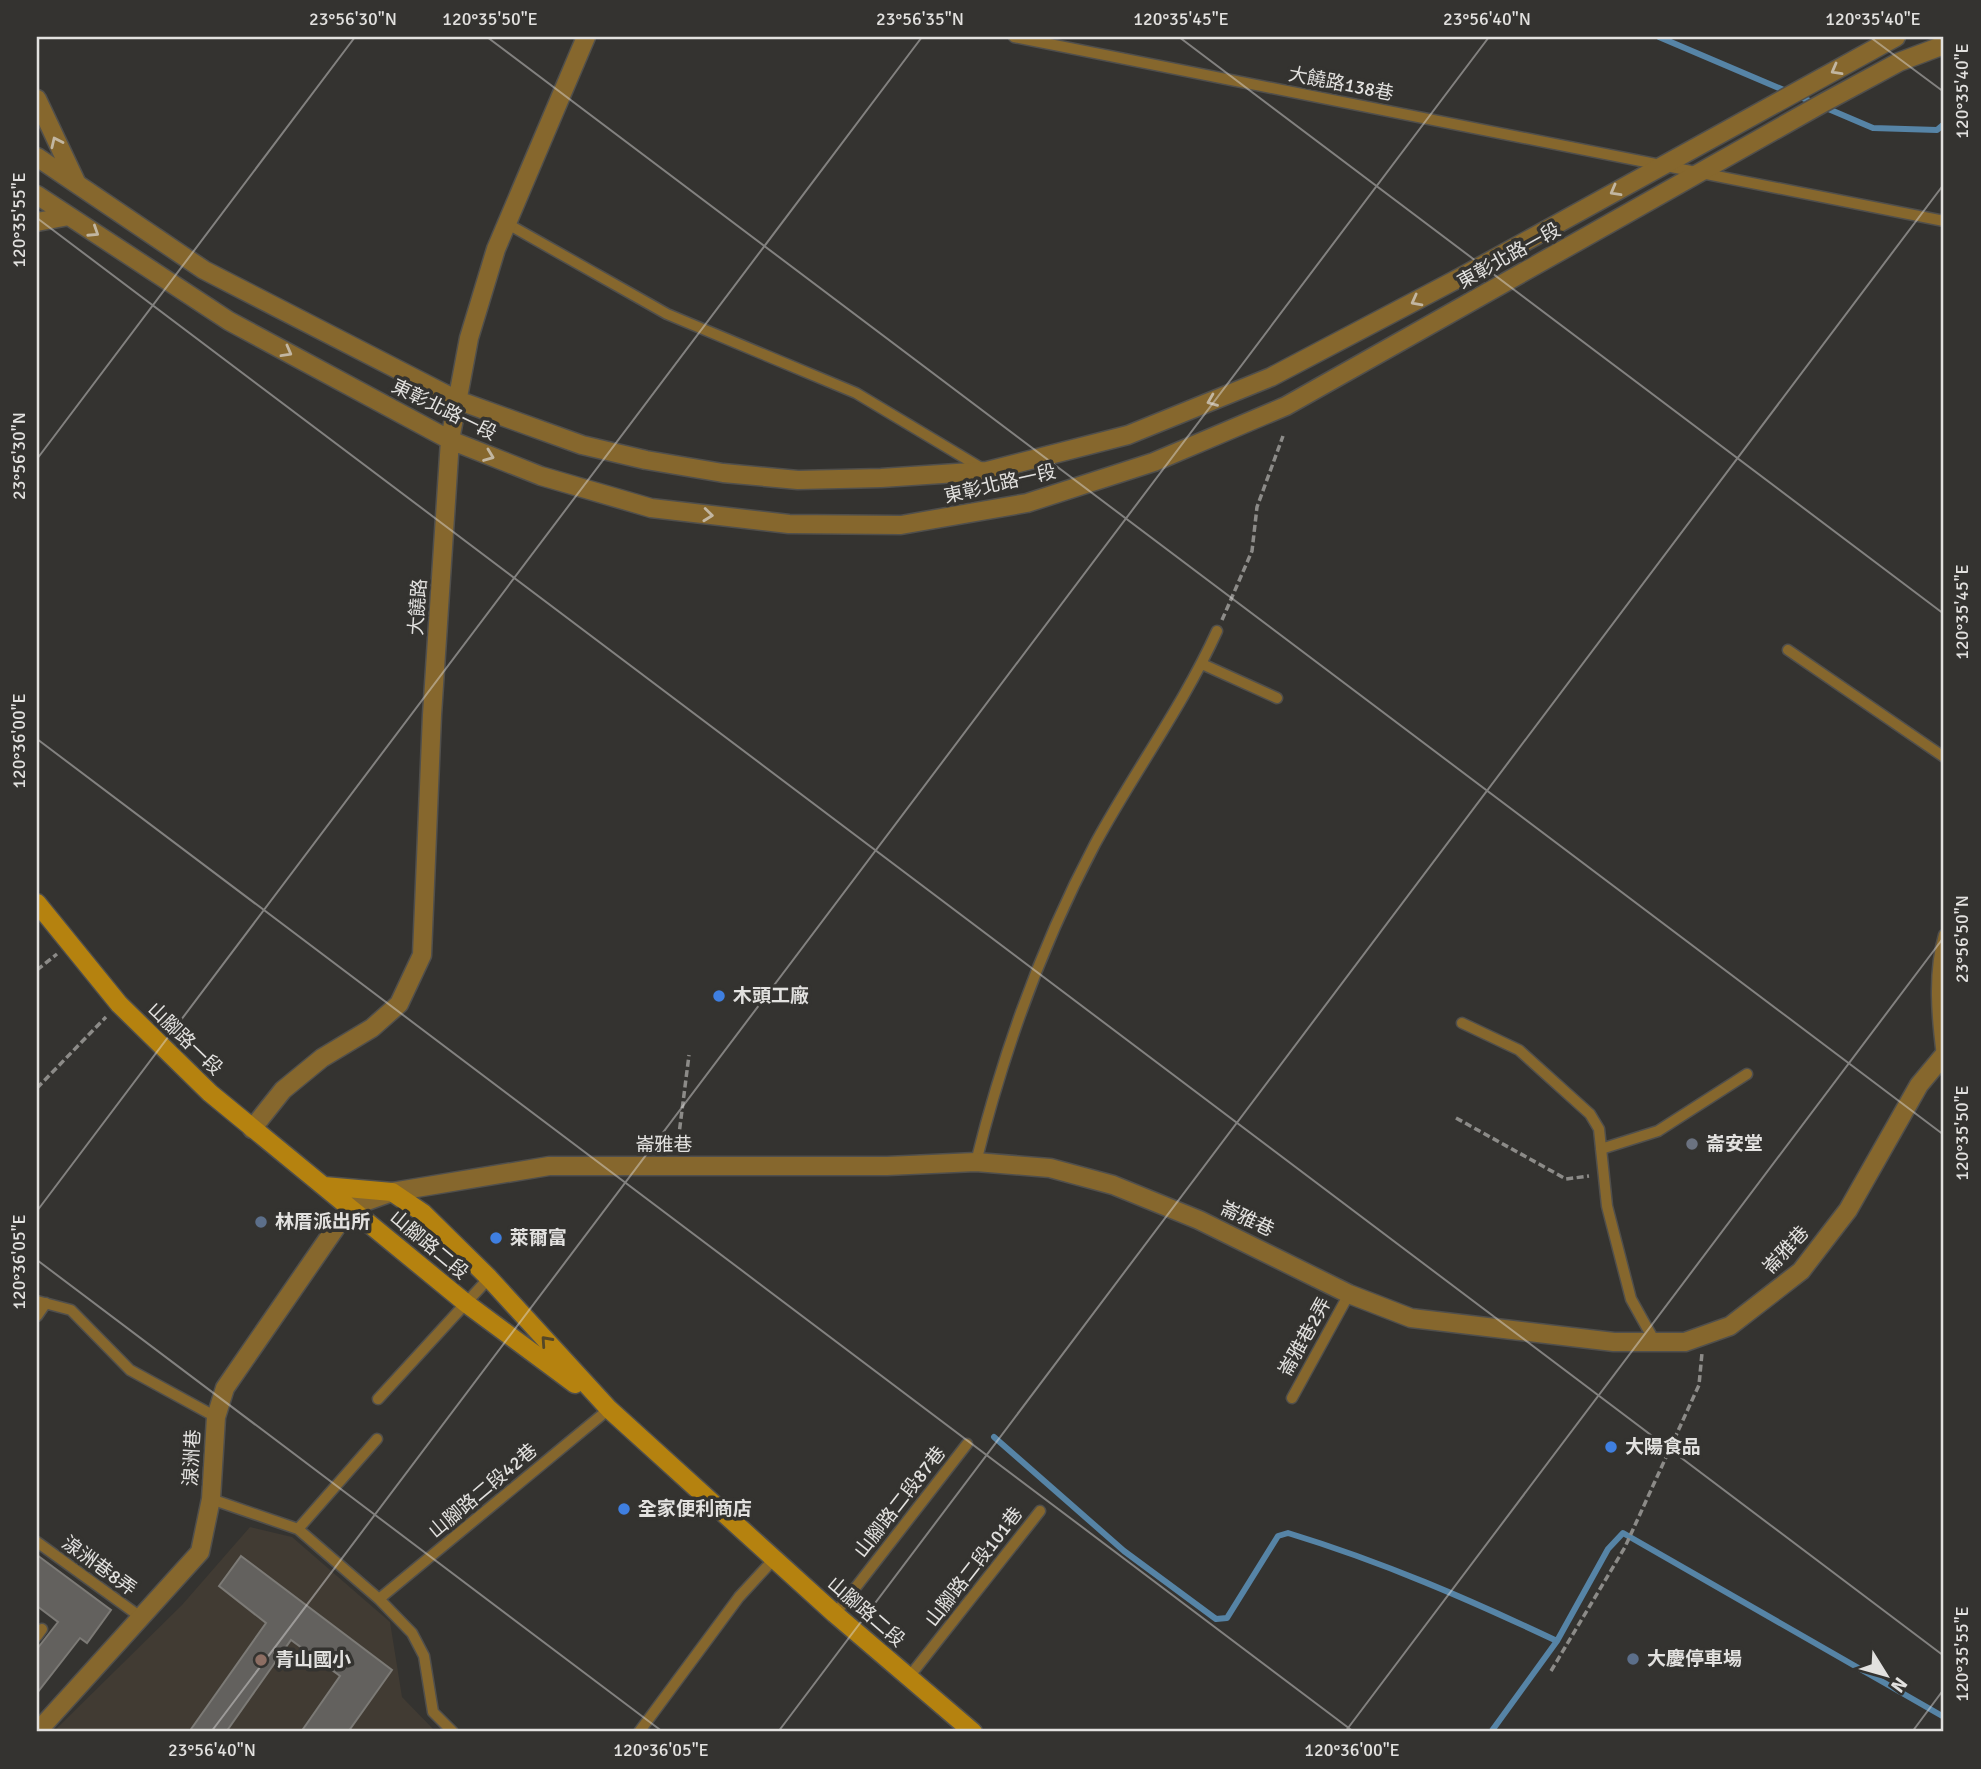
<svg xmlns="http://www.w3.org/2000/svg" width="1981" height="1769" font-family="Signika,'Noto Sans TC',sans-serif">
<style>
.built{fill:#413b33}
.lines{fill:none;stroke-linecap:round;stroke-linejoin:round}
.stream{stroke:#5684a6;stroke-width:6}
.building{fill:#63615e;stroke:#7c7a76;stroke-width:2}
.service-casing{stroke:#504f4c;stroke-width:13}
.tertiary-casing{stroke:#504f4c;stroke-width:21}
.secondary-casing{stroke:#504f4c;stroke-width:21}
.path{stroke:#8c8b88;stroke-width:3.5;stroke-dasharray:7 3.5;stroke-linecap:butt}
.service{stroke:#86672d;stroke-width:10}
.tertiary{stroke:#86672d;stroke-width:18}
.secondary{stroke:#b5820f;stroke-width:18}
.oneway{stroke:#c2b6a1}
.oneway2{stroke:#544728}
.ticks{fill:none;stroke:#e2e1df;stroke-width:2;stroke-opacity:0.45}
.shop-dot{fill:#3f7fe0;stroke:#343330;stroke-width:2.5}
.worship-dot{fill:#6b7280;stroke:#343330;stroke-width:2.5}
.service-dot{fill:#5c6f8a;stroke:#343330;stroke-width:2.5}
.education-dot{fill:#8d6e63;stroke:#343330;stroke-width:2.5}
.labels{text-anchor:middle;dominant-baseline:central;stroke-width:7;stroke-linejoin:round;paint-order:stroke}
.street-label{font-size:19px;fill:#e2e1df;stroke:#343330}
.poi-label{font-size:19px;font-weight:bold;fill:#e2e1df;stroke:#343330;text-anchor:start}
.neatline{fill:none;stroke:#e2e1df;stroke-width:2.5}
.ticks-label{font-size:18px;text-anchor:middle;fill:#e2e1df}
</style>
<rect width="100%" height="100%" fill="#343330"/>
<path class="built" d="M250 1527 292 1537 390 1622 402 1697 436 1732H53L182 1605Z"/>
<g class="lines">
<path class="stream" d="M1659 37 1873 128 1937 130 1944 124
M994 1437 1124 1551 1216 1619 1227 1618 1278 1536 1288 1533C1383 1562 1468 1599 1557 1641
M1491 1732 1557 1641 1608 1549 1623 1533 1944 1717"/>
</g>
<path class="building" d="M37 1555 111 1610 87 1643 80 1638 37 1693V1649L58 1622 37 1606Z
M241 1556 392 1670 348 1732H301L340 1676 291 1640 226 1732H189L266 1623 219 1586Z"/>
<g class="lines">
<g class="service-casing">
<path id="service" d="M1014 37 1944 221
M506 223 667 314 856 393 983 469
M1788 650 1944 757
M1202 664 1277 698
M1462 1023 1519 1050 1590 1114 1599 1129 1607 1206 1631 1299 1655 1342
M1942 1056C1937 1017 1933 973 1944 935
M1601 1149 1658 1131 1747 1074
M976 1162C1003 1053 1042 944 1095 844 1134 772 1183 706 1217 631
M37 1301 71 1310 130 1370 216 1417
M37 1316 46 1303
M1292 1398 1349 1294
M378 1399 489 1278
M211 1499 298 1529 379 1599 412 1633 424 1656 433 1712 453 1732
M298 1529 377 1439
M37 1542 142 1618
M379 1599 609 1409
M835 1614 967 1444
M37 1636 42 1629
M909 1677 1040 1511
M639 1732 739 1597 774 1559"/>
</g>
<g class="tertiary-casing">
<path id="tertiary" d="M37 99 77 184
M37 157 204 270 457 400 582 445 646 460 723 473 798 480 881 478 987 471 1128 435 1271 377 1461 277 1896 37
M37 195 229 321 450 440 541 476 651 508 789 524 901 525 1027 503 1154 462 1286 406 1823 103 1899 62 1944 45
M37 222 69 216
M252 1129 283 1090 322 1058 372 1028 399 1004 422 955 432 715 450 440 469 338 496 249 586 37
M37 1732 200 1552 211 1499 216 1417 225 1388 350 1207 392 1192 549 1166H887L976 1162 1050 1168 1113 1185 1199 1220 1349 1294 1411 1318 1614 1342H1685L1730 1326 1801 1271 1848 1210 1919 1085 1944 1055"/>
</g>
<g class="secondary-casing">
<path id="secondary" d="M37 903 119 1004 210 1093 467 1304 575 1384
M324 1186 392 1192 423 1213 489 1278 609 1409 835 1614 973 1732"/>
</g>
<path class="path" d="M1222 620 1252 551 1257 507 1283 436
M37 970 57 954
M37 1088 106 1017
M1456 1118 1566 1179 1589 1176
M677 1150 689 1055
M1551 1671 1625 1547 1699 1385 1702 1353"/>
<use href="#service" class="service"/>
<use href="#tertiary" class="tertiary"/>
<use href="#secondary" class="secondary"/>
</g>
<defs><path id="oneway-chevron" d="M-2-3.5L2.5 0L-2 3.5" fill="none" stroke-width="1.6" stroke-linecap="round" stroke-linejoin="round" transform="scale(1.75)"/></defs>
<g class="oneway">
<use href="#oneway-chevron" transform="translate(1836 70) rotate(151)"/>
<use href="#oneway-chevron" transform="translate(56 142) rotate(-115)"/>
<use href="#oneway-chevron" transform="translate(1615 191) rotate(151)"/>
<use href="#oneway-chevron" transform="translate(94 232) rotate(33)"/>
<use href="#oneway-chevron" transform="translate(1416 301) rotate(152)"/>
<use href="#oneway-chevron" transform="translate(287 352) rotate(29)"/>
<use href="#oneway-chevron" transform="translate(1212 401) rotate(158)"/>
<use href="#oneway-chevron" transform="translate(489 456) rotate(21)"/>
<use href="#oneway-chevron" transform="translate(708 515) rotate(6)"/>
</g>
<use class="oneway2" href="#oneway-chevron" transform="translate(546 1341) rotate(-132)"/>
<path class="ticks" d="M487 37 1944 1135M1179 37 1944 614M1870 37 1944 92M37 218 1944 1656M37 459 355 37M37 739 1354 1732M37 1211 922 37M37 1260 663 1732M211 1732 1489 37M778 1732 1944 184M1345 1732 1944 937M1912 1732 1944 1689"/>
<g class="shop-dot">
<circle cx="719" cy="996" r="7"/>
<circle cx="496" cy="1238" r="7"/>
<circle cx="1611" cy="1447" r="7"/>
<circle cx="624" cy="1509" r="7"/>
</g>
<circle class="worship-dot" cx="1692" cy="1144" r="7"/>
<g class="service-dot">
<circle cx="261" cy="1222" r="7"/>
<circle cx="1633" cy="1659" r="7"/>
</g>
<circle class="education-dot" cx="261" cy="1660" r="7"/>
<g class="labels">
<g class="street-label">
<text transform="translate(1341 84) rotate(11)">大饒路138巷</text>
<text transform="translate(1509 256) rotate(-29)">東彰北路一段</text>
<text transform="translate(444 410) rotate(26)">東彰北路一段</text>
<text transform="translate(1000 484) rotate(-13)">東彰北路一段</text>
<text transform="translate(418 607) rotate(-86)">大饒路</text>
<text transform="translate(185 1039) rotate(44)">山腳路一段</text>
<text x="664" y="1145">崙雅巷</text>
<text transform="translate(1247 1219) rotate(25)">崙雅巷</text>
<text transform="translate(429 1245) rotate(40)">山腳路二段</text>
<text transform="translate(1786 1250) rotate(-47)">崙雅巷</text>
<text transform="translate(1305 1337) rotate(-61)">崙雅巷2弄</text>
<text transform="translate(192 1458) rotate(-87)">湶洲巷</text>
<text transform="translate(483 1491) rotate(-40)">山腳路二段42巷</text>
<text transform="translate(900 1502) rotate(-52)">山腳路二段87巷</text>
<text transform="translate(99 1566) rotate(36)">湶洲巷8弄</text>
<text transform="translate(974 1567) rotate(-52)">山腳路二段101巷</text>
<text transform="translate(866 1612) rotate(41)">山腳路二段</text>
</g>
<g class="poi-label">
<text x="733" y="996">木頭工廠</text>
<text x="1706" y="1144">崙安堂</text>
<text x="275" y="1222">林厝派出所</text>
<text x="510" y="1238">萊爾富</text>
<text x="1625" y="1447">大陽食品</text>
<text x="638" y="1509">全家便利商店</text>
<text x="1647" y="1659">大慶停車場</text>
<text x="275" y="1660">青山國小</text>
</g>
</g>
<rect width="1981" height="1769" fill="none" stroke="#343330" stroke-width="77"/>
<g transform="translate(1886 1675) rotate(127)" stroke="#343330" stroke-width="5" paint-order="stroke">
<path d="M0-5L12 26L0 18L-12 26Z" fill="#e2e1df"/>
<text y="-10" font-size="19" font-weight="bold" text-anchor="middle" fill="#e2e1df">N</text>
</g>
<rect x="38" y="38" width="1904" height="1692" class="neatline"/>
<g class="ticks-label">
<text x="353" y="25">23°56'30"N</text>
<text x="490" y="25">120°35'50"E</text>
<text x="920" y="25">23°56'35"N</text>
<text x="1181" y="25">120°35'45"E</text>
<text x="1487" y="25">23°56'40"N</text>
<text x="1873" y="25">120°35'40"E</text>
<text transform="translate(1962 91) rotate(-90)" y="6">120°35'40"E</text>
<text transform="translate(19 220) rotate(-90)" y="6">120°35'55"E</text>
<text transform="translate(19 456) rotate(-90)" y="6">23°56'30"N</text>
<text transform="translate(1962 612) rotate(-90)" y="6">120°35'45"E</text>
<text transform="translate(19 741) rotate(-90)" y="6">120°36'00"E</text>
<text transform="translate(1962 939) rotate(-90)" y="6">23°56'50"N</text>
<text transform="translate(1962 1133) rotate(-90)" y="6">120°35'50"E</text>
<text transform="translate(19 1262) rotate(-90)" y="6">120°36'05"E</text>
<text transform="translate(1962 1654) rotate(-90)" y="6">120°35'55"E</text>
<text x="212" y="1756">23°56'40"N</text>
<text x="661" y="1756">120°36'05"E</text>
<text x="1352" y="1756">120°36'00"E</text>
</g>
</svg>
